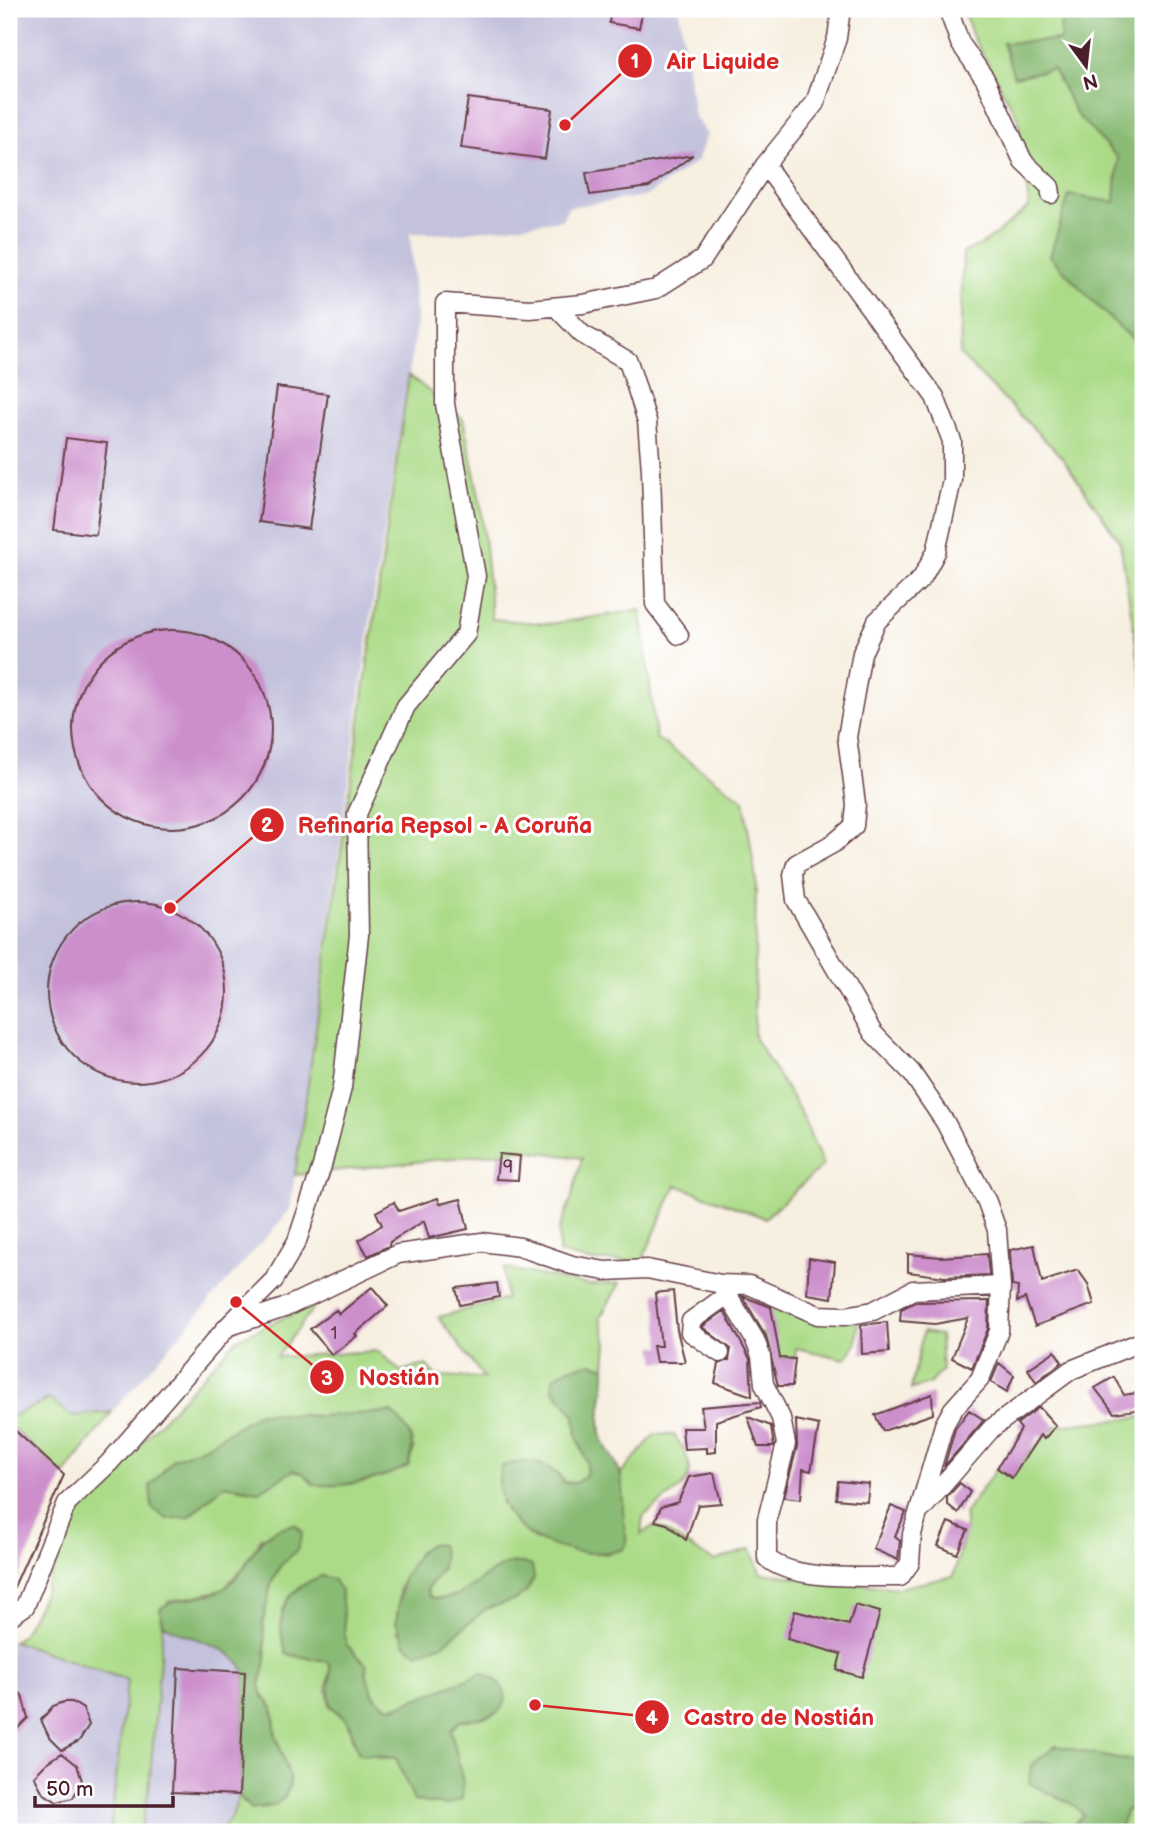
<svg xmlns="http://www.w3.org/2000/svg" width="1152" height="1841" font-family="'Balsamiq Sans',sans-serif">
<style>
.industrial{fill:#c3c1db}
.green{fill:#acdb88;stroke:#7b7d5a;stroke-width:2;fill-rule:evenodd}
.forest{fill:#89bb74;stroke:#6a6d50;stroke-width:2}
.building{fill:#cc8fcc}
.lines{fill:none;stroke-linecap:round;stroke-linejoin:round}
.minor-casing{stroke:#643e46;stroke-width:21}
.minor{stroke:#fff;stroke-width:18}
.labels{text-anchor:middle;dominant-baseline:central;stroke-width:6;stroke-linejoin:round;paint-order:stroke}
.number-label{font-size:18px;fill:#6a3b53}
.leader{fill:none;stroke:#d62828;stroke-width:2.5}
.callout-dot{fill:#d62828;stroke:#fff;stroke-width:2.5}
.mark-label{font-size:21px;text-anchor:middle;font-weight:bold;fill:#fff}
.callout-label{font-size:23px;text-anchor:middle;font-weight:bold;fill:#d62828;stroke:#fff;stroke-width:6;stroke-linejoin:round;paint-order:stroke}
</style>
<rect width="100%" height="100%" fill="#fff"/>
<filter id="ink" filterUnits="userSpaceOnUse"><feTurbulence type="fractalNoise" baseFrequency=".0143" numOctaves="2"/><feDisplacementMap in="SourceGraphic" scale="14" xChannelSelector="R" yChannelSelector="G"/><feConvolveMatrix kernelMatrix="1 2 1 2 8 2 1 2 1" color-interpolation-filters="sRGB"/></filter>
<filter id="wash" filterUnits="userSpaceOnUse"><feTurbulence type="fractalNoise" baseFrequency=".00686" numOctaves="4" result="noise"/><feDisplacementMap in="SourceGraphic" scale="28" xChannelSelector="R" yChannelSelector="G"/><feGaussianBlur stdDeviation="1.57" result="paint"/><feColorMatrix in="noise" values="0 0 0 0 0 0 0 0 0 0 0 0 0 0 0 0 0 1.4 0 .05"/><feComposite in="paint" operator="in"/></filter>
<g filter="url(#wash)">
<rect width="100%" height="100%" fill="#f7efe0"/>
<path class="industrial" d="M9 9H679L694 116 707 134 697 161 646 196 568 207 562 220 452 234 410 233 417 322 372 607 290 1210 112 1412 72 1416 49 1399 9 1418Z
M163 1624 212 1643 239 1661 245 1672 239 1795 232 1817 219 1832H140L149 1790Z
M9 1640 127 1680 110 1832H9Z"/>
<path class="green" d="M963 9H1143V687L1120 542 1061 456 960 355 963 253 986 242 1029 207 1018 118 973 37Z
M409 375 463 419 481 506 492 619 549 624 641 610 656 738 744 800 756 880 754 1037 800 1111 823 1165 765 1218 676 1185 642 1261H589L559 1253V1229L571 1200 582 1158 526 1150 295 1175Z
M504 1268 590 1285 620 1283 600 1318 607 1343 605 1367 592 1363 553 1389 575 1415 577 1437 587 1463 586 1475 576 1483 564 1482 558 1473 501 1502 515 1523 535 1540 606 1554 627 1543 622 1521 621 1474 655 1434 674 1435C711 1485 674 1487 643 1517L641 1534 655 1525 714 1561 751 1549 760 1573 898 1588 954 1576C957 1554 969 1535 964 1514L997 1468 1012 1478 1025 1457 1056 1426 1143 1417V1832H219L232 1817 239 1795 244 1803 261 1809 274 1805 284 1798 289 1788 290 1778 276 1736 273 1708 263 1696 260 1686 266 1660 263 1621 271 1584 280 1566 297 1549 303 1533 262 1537 242 1569 222 1590 168 1602 160 1617 163 1624 149 1790 140 1832H110L127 1680 13 1641 22 1635 41 1600 75 1514 237 1339 318 1302 277 1357 378 1351 400 1371 426 1365 436 1376 484 1378 438 1317 506 1299ZM392 1412 414 1449 407 1466C379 1480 346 1486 314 1485L303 1473 294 1470 259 1491 224 1485 189 1517 173 1459 206 1446 259 1413 319 1416ZM420 1551 442 1569 427 1589 430 1597C459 1606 473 1581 496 1570 505 1565 515 1564 524 1563L398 1633 399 1588ZM342 1621 346 1645 366 1664C366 1681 373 1700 388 1708L407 1703 414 1800 396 1758H378L353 1741 347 1721 330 1706 327 1688 331 1668 327 1662 318 1658Z
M771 1302 858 1322 856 1344 845 1359 796 1348 795 1359 765 1356 759 1334 774 1333 770 1313Z
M923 1332 940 1335 942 1370 929 1384 911 1389Z
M49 1399 72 1416 112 1412 64 1475 9 1425V1418Z"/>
<path class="forest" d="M1061 9H1143V349L1098 307 1050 256 1069 195 1115 202 1118 158 1077 115 1053 69 1014 77 1003 43 1060 40Z
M592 1363 605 1367C607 1390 597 1409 601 1433 603 1449 619 1462 621 1477 624 1500 622 1521 627 1543L622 1550C569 1563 485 1533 501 1466 526 1459 549 1460 564 1483H576L586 1475 587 1463 577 1437 575 1415 553 1389V1378L569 1368Z
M392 1412C410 1431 417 1440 408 1466 379 1480 346 1487 314 1485L303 1473 294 1470 259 1491 224 1485 189 1517 167 1519 152 1508 150 1486 173 1459 206 1446 259 1413 319 1416Z
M295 1524 303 1533 297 1550 280 1566 271 1584 263 1621 266 1660 260 1686 263 1696 273 1708 276 1736 290 1778 289 1788 284 1798 274 1805 251 1809 239 1795 245 1671C226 1640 191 1642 163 1624L160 1609C179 1593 207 1601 226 1587 257 1563 249 1532 295 1524Z
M429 1544 441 1545C448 1565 438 1574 427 1589L430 1597C470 1609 493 1548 532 1566L534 1578 526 1592 515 1600 486 1609 443 1644 418 1653 405 1644 396 1622 403 1578 420 1551Z
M322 1576 333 1579 341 1591 346 1644 366 1664C366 1685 376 1711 399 1706L482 1673C499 1677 517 1700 496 1713 485 1719 470 1718 458 1722L451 1730 463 1782 462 1799 446 1805 414 1801 396 1758 359 1754C354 1744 353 1732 348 1722 343 1714 332 1711 330 1702 327 1692 334 1670 328 1663 323 1658 296 1658 286 1653 274 1615 283 1590 322 1576Z
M1056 1746C1087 1750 1112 1762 1143 1760V1805L1125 1811 1120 1832H1005C1026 1812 1048 1822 1073 1827L1083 1815C1071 1797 1046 1796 1029 1782L1031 1765Z"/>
<g id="blocks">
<path class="building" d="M611 9H643L639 28 609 23Z
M468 98 552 109 545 159 461 148Z
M693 155 649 187 590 195 586 173Z
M277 387 328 394 309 529 259 522Z
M66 438 107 443 96 535 54 530Z
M73 729a99 99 0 1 1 198 0a99 99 0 1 1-198 0Z
M47 992a90 90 0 1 1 180 0a90 90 0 1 1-180 0Z
M499 1154 520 1156 518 1180 496 1179Z
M438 1198 440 1204 461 1199 468 1229 429 1238 424 1221 390 1242 389 1246 368 1256 359 1240 382 1225 376 1212 394 1202 399 1211Z
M1034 1245 1042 1282 1078 1270 1088 1284 1094 1304 1035 1326 1025 1298 1017 1302 1018 1287 1012 1286 1010 1250Z
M908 1254 941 1257 987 1254 989 1275 945 1277 908 1272Z
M809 1258 835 1262 832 1298 807 1294Z
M497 1283 499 1297 460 1305 456 1288Z
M372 1287 388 1306 355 1334 357 1336 332 1355 310 1329 336 1310 339 1314Z
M673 1291 677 1330 685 1362H656L653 1346H661L655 1293Z
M742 1296 771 1307 780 1358 795 1359 792 1386H778L766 1336Z
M989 1301 988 1329 972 1368 952 1358 968 1318 935 1324 900 1321 901 1309 915 1302Z
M724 1311 750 1359 752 1396 715 1383 719 1364 729 1360 731 1349 702 1327Z
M887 1322 889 1352 862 1354 861 1325Z
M1055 1351 1062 1362 1036 1382 1028 1369Z
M999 1363 1014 1375 1007 1392 991 1382Z
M1114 1377 1124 1395 1143 1392V1409L1114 1413 1095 1388Z
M932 1394 933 1414 883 1431 875 1415Z
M760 1402 761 1407 716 1421V1452L707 1453V1448L684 1449 682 1428H704L701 1407Z
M1039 1407 1056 1426 1044 1439 1040 1435 1012 1478 997 1468 1021 1429 1017 1424Z
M969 1410 984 1420 944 1467 955 1429Z
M748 1417 771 1426 774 1447H758Z
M796 1420 819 1425 811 1471 803 1469 801 1499 784 1497 797 1447Z
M9 1425 64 1475 9 1598Z
M714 1473 721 1503 698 1505 686 1540 667 1524 655 1521 661 1507 678 1502 689 1477Z
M838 1481 869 1484 867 1502 836 1499Z
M960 1483 970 1492 958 1513 947 1504V1497Z
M891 1506 906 1512 895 1536 900 1540 898 1560 873 1549Z
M948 1522 968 1530 957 1554 938 1546Z
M855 1605 880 1612 862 1677 837 1670 841 1654 787 1639 795 1611 849 1625Z
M178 1668 245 1672 239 1795 172 1792Z
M9 1684 22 1695 28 1718 9 1737Z
M64 1702H72L83 1709 89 1725 79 1741 62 1750 49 1737 41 1720 53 1706Z
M62 1753 77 1765 82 1781 73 1798 57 1802 43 1793 34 1776 47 1763Z"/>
</g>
</g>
<g filter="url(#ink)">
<use href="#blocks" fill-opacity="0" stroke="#643e46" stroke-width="2"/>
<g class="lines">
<g class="minor-casing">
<path id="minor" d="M948 9 960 43 985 79 1023 161 1050 187 1051 194
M556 307 582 334 628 361 647 421 651 470 655 604 679 635
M721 1284 755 1340 761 1356 764 1384 781 1418 786 1444 767 1519V1558C794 1582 865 1576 900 1577L910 1563 912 1534 944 1425 953 1409 980 1379 999 1331 1001 1286 997 1230 987 1202 945 1122 911 1072 873 1033 796 900 793 875 796 864 834 843 854 826 856 804 847 737 862 653 877 621 922 578 936 552 952 480V441L935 397 765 165
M233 1325 284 1308 398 1254 482 1242 520 1247 572 1265 605 1271 647 1269 721 1284 749 1285 818 1315 845 1316 873 1311 913 1290 1001 1286
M720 1353 690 1332 691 1321 730 1293
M922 1509 992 1428 1071 1370 1143 1341
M9 1617 25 1606 67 1503 109 1463 228 1326 274 1280 297 1241 322 1166 342 1088 359 935 357 814 406 706 466 634 476 576 445 404V303L530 309 583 304 656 289 703 259 765 165 815 103 837 38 841 9"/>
</g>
<use href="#minor" class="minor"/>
</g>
</g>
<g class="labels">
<g class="number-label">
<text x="508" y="1167">9</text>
<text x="334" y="1333">1</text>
</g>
</g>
<path class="leader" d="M565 125L635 61M170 908L267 825M236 1302L327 1377M535 1705L652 1717"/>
<g class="callout-dot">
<circle cx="565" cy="125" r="7"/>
<circle cx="170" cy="908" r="7"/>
<circle cx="236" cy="1302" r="7"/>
<circle cx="535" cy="1705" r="7"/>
<circle cx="635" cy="61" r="18"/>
<circle cx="267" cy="825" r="18"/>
<circle cx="327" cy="1377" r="18"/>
<circle cx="652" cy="1717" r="18"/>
</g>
<g class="mark-label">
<text x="635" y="68">1</text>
<text x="267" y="832">2</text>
<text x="327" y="1385">3</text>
<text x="652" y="1725">4</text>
</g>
<g class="callout-label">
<text x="723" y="69">Air Liquide</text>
<text x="445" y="833">Refinaría Repsol - A Coruña</text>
<text x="399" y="1385">Nostián</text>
<text x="779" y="1725">Castro de Nostián</text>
</g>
<rect width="1152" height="1841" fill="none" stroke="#fff" stroke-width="35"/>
<g transform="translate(1086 66) rotate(165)" stroke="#ffffff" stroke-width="5" paint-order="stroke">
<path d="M0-5L12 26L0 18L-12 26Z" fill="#4a1f2b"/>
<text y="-10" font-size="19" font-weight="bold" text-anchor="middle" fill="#4a1f2b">N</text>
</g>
<path d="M35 1796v10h138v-10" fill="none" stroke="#4a1f2b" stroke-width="3.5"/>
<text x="46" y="1796" font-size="21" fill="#4a1f2b" stroke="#ffffff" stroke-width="5" paint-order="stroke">50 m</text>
</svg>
